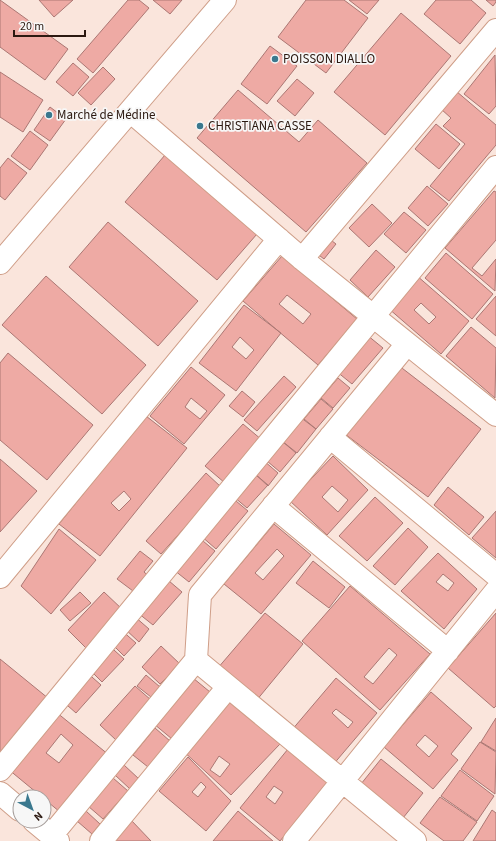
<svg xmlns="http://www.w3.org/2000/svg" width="496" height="841" font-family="'Source Sans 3',sans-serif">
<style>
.building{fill:#eeaaa4;stroke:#ab7773;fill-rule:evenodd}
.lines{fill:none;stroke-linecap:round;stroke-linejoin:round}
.minor-casing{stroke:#cf9e88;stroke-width:24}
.minor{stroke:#fff;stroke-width:22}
.poi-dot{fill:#3a788e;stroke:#f7f7f7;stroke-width:1.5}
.labels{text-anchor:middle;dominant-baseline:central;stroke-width:3.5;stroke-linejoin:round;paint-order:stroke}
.poi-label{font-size:13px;fill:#2c1911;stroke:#f7f7f7;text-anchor:start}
</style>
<rect width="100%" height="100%" fill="#fae5dc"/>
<path class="building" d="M0 0 68 49 45 80 0 47Z
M39 0H73L54 17Z
M128 0H139L149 8 93 73 77 59Z
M153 0H182L170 14Z
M306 0H344L368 18 326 73 278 37Z
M349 0H379L367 14Z
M436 0H471L486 13 460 44 424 14Z
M486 0H496V2L493 6Z
M401 13 451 56 385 135 334 92Z
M270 46 297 66 267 104 241 84Z
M495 55 496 106 489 114 464 94Z
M73 63 89 77 73 96 56 82Z
M103 67 115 79 91 105 78 93Z
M0 72 43 100 23 132 0 117Z
M297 79 314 93 295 116 277 101Z
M238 90 299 142 318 120 367 163 306 232 197 138Z
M456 91 496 125V145L449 201 430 186 465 144 443 126 451 118 441 109Z
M50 107 66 119 50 141 34 130Z
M436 124 460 144 439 169 415 149Z
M30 131 48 145 30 170 11 156Z
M165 155 257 234 217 280 125 202Z
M8 158 27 173 5 200 0 196V168Z
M427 186 448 204 428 226 408 208Z
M494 191 496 192V240L472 268 482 276 496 259 495 291 445 248Z
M372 204 392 223 369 247 349 228Z
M404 212 426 230 406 253 384 234Z
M108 222 198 301 158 346 69 267Z
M327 237 336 244 324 259 315 252Z
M376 250 395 267 368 297 350 280Z
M446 253 493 294 472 319 425 278Z
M282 256 357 319 318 365 243 301ZM287 295 311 314 303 324 279 304Z
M416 275 469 321 441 354 388 308ZM421 303 436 317 429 324 414 310Z
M46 276 146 365 102 414 2 325Z
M496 296V336L476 319Z
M244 305 281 333 236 391 199 363ZM240 337 254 350 246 359 232 347Z
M471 327 496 348 495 398 446 356Z
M367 335 383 348 352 384 336 371Z
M8 353 93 425 47 480 0 440V363Z
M398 365 481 429 428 497 345 434Z
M191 367 225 395 184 444 150 416ZM191 398 207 411 200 419 185 407Z
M284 376 296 387 257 431 244 420Z
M338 378 350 388 333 408 321 398Z
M242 391 255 402 243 417 229 406Z
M321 399 333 409 316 429 304 419Z
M296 414 316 429 297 453 277 437Z
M146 416 187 448 100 556 59 524ZM124 491 131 499 119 511 111 503Z
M243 424 262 440 225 483 205 466Z
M283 442 296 453 280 472 267 461Z
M333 456 368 490 327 535 290 501ZM332 486 348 500 338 512 322 497Z
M0 459 37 491 0 532Z
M263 460 278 473 268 486 253 472Z
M249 469 268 485 247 508 227 491Z
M206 473 221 487 161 554 146 541Z
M448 487 484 517 469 535 434 505Z
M224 491 248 511 216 549 193 529Z
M375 497 403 523 367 561 339 536Z
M496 511V558L472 538Z
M274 524 311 555 261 614 224 584ZM277 549 284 556 263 580 255 573Z
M408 528 428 547 395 585 373 566Z
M59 529 96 560 51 614 21 586Z
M191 531 215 551 189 582 164 562Z
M140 551 153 561 144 572 151 578 137 594 117 579Z
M438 553 477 589 444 629 401 591ZM443 574 454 583 448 591 436 582Z
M313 561 345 587 329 608 296 583Z
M162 575 182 592 153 625 133 609Z
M350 586 430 654 380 710 302 641ZM389 648 397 655 373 684 364 677Z
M80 592 91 603 70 621 60 610Z
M104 592 123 610 86 648 68 630Z
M265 613 303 644 256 701 217 669Z
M496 613V706L494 708 448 668Z
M134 616 149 629 139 642 124 628Z
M120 629 136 643 124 656 109 641Z
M105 642 124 659 102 682 84 664Z
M161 646 180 664 160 684 142 667Z
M0 659 54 703 0 755Z
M84 670 101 685 76 713 59 698Z
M146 675 160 687 151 697 137 686Z
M193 678 210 692 172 739 154 724Z
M336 678 377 713 332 766 291 731ZM336 709 353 722 348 728 332 713Z
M135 686 151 700 116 740 100 725Z
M431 692 472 728 451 754 458 760 433 789 384 747ZM425 735 438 746 429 757 416 745Z
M231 698 280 744 231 795 182 750ZM219 756 230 764 220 777 210 770Z
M56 712 109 755 60 812 8 769ZM61 734 73 745 59 763 46 753Z
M496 718V751L481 742Z
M155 728 170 741 148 767 133 755Z
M480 742 496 752 495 794 461 769Z
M288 749 328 782 280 841 240 808ZM274 786 283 792 275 804 266 797Z
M188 757 231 801 206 831 159 791ZM201 782 206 787 198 797 192 792Z
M381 759 423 793 403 818 361 784Z
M124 765 139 779 130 789 115 775Z
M460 770 494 796 477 821 441 796Z
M113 778 128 791 103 819 88 806Z
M440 797 477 822 463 841H444L420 823Z
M492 810 496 813V841H473Z
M86 811 100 824 92 834 77 821Z
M238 811 273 841H213Z
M131 820 151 841H110Z"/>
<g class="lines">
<g class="minor-casing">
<path id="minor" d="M130 111 302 259 496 415
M302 259 496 30
M0 263 225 0
M330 437 496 575
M273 506 448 651
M0 577 279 239
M196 660 415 841
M0 770 496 167
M0 793 20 810
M34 821 58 841
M51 836 196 660 200 595 407 344
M101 841 228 687
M294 841 496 591"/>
</g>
<use href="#minor" class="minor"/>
</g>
<g class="poi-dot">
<circle cx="275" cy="59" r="4"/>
<circle cx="49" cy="115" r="4"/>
<circle cx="200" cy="126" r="4"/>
</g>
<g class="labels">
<g class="poi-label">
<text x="283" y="59">POISSON DIALLO</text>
<text x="57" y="115">Marché de Médine</text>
<text x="208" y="126">CHRISTIANA CASSE</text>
</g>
</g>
<g transform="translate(32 809) rotate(139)"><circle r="19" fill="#f7f7f7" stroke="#a69e9b"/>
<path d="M0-3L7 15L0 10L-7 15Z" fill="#3a788e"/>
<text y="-6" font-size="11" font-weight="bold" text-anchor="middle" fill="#2c1911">N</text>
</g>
<path d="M14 30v6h71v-6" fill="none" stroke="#2c1911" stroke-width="2"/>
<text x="20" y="30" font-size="12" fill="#2c1911" stroke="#f7f7f7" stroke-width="3" paint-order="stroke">20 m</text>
</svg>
